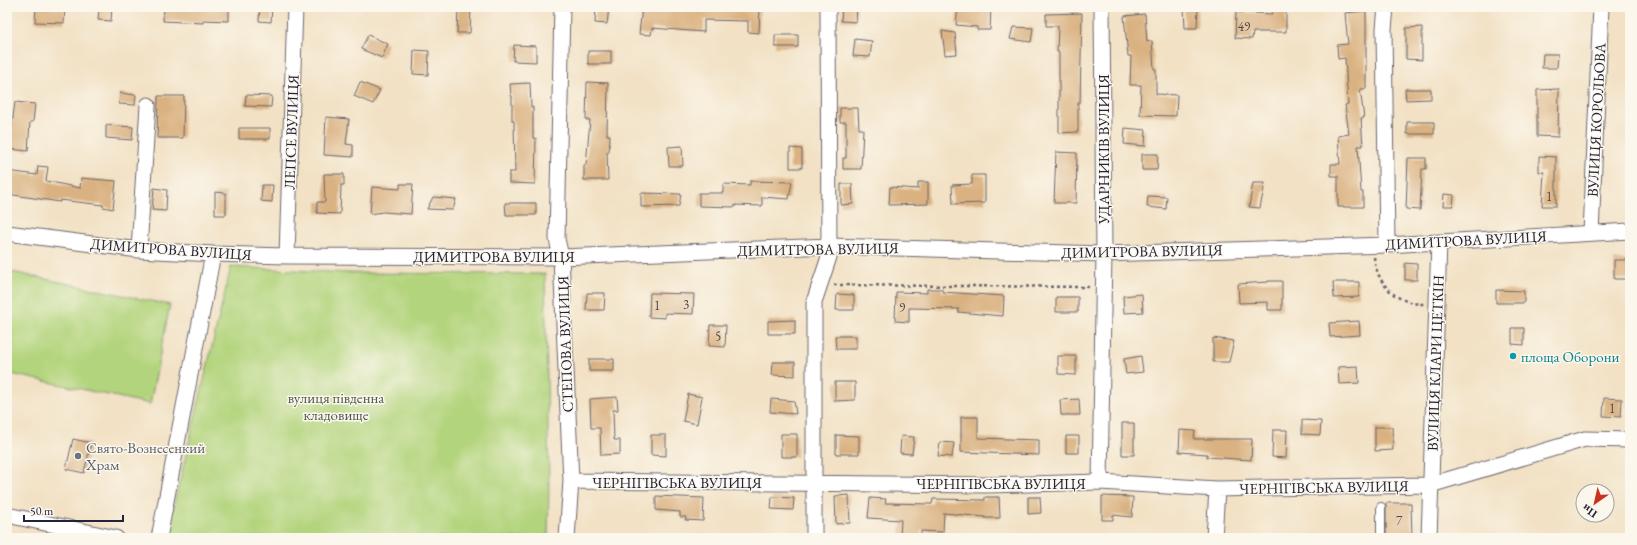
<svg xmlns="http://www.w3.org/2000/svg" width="1637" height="545" font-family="'EB Garamond',serif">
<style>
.green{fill:#b2d47c;stroke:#6a7b5c}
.building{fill:#dab282}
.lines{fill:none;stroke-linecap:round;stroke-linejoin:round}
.lane-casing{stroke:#6b656b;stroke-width:10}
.street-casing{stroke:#6b656b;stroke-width:17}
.path{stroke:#6b656b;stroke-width:2.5;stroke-dasharray:3 3;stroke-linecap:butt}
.lane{stroke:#fff;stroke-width:8}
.street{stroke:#fff;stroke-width:15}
.culture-dot{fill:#0f9aa8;stroke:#fbf7ec;stroke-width:1.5}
.worship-dot{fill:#6b7280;stroke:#fbf7ec;stroke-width:1.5}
.labels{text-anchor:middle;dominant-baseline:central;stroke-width:3;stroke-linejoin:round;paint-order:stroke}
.number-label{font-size:13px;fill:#50464d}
.street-label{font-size:15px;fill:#22223b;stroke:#fbf7ec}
.culture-label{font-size:15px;fill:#0d838f;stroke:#fbf7ec;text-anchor:start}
.park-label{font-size:15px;fill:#4d574e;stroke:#fbf7ec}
.worship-label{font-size:15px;fill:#5b616d;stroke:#fbf7ec;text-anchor:start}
</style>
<rect width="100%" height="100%" fill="#fbf7ec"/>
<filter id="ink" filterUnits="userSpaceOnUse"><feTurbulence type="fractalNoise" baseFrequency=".025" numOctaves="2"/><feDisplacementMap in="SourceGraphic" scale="8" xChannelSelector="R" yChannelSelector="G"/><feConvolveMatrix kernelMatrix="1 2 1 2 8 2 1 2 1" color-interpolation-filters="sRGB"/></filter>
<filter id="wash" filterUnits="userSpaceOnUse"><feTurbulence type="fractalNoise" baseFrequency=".012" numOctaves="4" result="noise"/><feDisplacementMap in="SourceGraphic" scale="16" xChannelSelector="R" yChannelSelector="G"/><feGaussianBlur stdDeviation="0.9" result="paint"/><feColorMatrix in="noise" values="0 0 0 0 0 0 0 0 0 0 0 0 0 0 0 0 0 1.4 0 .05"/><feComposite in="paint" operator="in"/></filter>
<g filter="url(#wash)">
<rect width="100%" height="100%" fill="#f2e1c4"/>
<path class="green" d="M231 267 352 273 545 274 549 481 548 538H166Z
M7 271 170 305 150 404 7 373Z"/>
<g id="blocks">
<path class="building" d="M36 7H65L64 23 35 22Z
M99 7H112L111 21 98 20Z
M164 7H229V21L203 20V23L163 21Z
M260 7H272L271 22 259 21Z
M458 7H471L470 33H457Z
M596 7H609L607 24 595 23Z
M642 7H760L759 33 748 32V21L704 20V32L652 28 651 35 639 34Z
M842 7H857L856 22 841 21Z
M958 7H991L990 30H977V27L956 25Z
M1184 7H1198L1197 28H1185Z
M1272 10H1286V32H1253L1252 39 1235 38 1236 12 1272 14Z
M1366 11V89H1360L1364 118H1361L1363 146H1358L1361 192H1363V207H1338V176H1331V164H1340L1338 136 1349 134 1345 105 1348 104 1345 58 1338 59 1337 45 1348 44 1345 13Z
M1082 13 1080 103H1078V132L1059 133V52H1057L1058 26H1046V14Z
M1145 14 1147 42 1152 41 1154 69H1156V94L1177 95 1176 116 1140 115 1141 85H1130L1131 56H1128L1124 16Z
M1013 27 1033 28 1031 42 1010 39Z
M1422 27V60L1406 59V28Z
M942 31 955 33 957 54 945 55Z
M368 35 388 44 382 58 361 49Z
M775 35H798V47H775Z
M855 39 872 41 870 57 853 56Z
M514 45 536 46V62L513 61Z
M414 50 429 51 428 75 413 74Z
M588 51H611V64H588Z
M1543 54H1558L1557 68H1542Z
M360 82 380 90 373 104 354 96Z
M587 82 608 83 607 135H610L609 152H607L608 180H584V165H586L590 120H586Z
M530 83 531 107H533V138H536L535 184 509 183V172H515L514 121H512V96H511L510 84Z
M1405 89H1431V99L1406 100Z
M1559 89 1558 137 1537 136V90Z
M120 93 136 95 135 105 119 104Z
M246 95 272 96 271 107 245 106Z
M158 96H184L183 138H157Z
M15 102 35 104 33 122H30L28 151 9 149Z
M840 108H858L859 129H863L861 169H843V158H846V122H840Z
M326 117 349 119 346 144 353 145V157L324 155Z
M1407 122H1434V134H1407Z
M106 125 133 127 132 140 106 138Z
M239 128H270V139H239Z
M1125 128 1146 130 1145 146 1124 144Z
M682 146 683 166H669L668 147Z
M790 148 802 149V168H790Z
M1056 152 1077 153 1076 203H1054Z
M1142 154H1158L1157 170H1142Z
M1539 156 1556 157V206H1542L1544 172H1539Z
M1408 158H1426V169H1422L1420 210 1406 209Z
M38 166 48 167 46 181 80 188 81 178 116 181 113 209 103 207V205L60 200V202L7 194V171L37 175Z
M324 174H344V185H341L340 214 317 213V202H325Z
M972 175H985V203L953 204 952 185 972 184Z
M750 181 792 182 789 199 762 197V206L735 205V207L699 206V193H723V184L750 185Z
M918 182H928V204L889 205 890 187 918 189Z
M1253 183H1265L1260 208 1249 207Z
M400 184H413L411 214 383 212 370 214 372 187 400 189Z
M841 184H852L853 204 841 205Z
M262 185H273L272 202 261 201Z
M154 188 167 190 166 211 152 210Z
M215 192 226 193V215H215Z
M641 193 681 194 679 206 641 207Z
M1444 194 1454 195 1453 206H1443Z
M1148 196 1167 197 1166 209 1147 207Z
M433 197 456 199 453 210 427 209Z
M505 203H536V215H506Z
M1614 260H1630V279H1614Z
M1405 263 1417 264V280H1405Z
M1268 281H1282V310H1268V302L1239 303 1238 284 1268 282Z
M1333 282H1359V297L1334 298Z
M927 289H942V292L1004 296 1003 316 958 312 959 309 909 308V322L895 321 896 292 927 293Z
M1496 290 1524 291V303H1496Z
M587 293H605L604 310H586Z
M650 293 694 294 693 314 665 313V318L649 317Z
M837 294 854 295V310H836Z
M1142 294 1143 312 1124 313 1123 296Z
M1056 297H1078V312H1056Z
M795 320V334H768V321Z
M1359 321 1360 335 1330 337 1329 323Z
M710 325H726L725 347 709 346Z
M1512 328H1524V345L1512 344Z
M835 336H856V349H836Z
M1213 338 1234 341 1229 362H1213Z
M1058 356H1076V375L1058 374Z
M1141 356 1143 372 1126 374 1124 359Z
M589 359H614V371H589Z
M773 362H795V376L772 375Z
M1358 366 1359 383 1339 384 1338 367Z
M835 382H855V400L835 401Z
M688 394 702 397 697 424 683 421Z
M617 397 618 410H613L614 440H620V454L601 455 600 428H591L590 399Z
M1604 398 1622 399 1621 417 1603 416Z
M771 399 794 401 796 414 770 412Z
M1079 399 1080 415H1061L1060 400Z
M961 417H978V438L1039 440V455L961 452Z
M1302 420 1321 421 1320 435 1302 434Z
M1122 423H1134V455H1122Z
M1375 427H1392L1393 450 1375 451Z
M1180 430 1195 431 1194 439H1252L1251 460 1207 457V454L1179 452Z
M1273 430H1287L1286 458 1272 457Z
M781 434H797V457H781Z
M651 435H666V456L651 455Z
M836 435 859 436V454H836Z
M901 436 914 437 912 454 900 453Z
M1066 436H1079V453H1066Z
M73 439 91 443 84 473 66 469Z
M940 442 954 443 952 457 938 456Z
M849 495 850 523 836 524 835 496Z
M656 496 704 498 703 521 685 520 686 517H680V512L656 510Z
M1102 496 1133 497 1132 517 1113 515V520H1102Z
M772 497 794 498 793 510 771 509Z
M985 497H999L1000 518H985V517L944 513 943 532 921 531V538H900L901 520 868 518 870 498 886 499 885 503 932 504 933 499 985 500Z
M1028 497H1040L1041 513 1028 514Z
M1386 503H1411L1412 538H1386Z"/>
</g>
</g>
<g filter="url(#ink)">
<use href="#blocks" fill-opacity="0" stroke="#6b656b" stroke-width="1"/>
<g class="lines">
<g class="lane-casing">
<path id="lane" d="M1381 538V507"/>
</g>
<g class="street-casing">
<path id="street" d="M562 7 557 239 561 257 571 481 567 538
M1386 7 1384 29 1387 245
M7 233 139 250 213 254 287 256 561 257 829 246 1104 254 1387 245 1630 231
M1591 233 1601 7
M139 250 148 105
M287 256 295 7
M571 481 988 485 1100 482 1217 489 1430 485 1585 439 1630 440
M1100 482 1104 254 1102 7
M7 515 116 538
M159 538 213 254
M814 538V302L829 257 828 7
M1214 538 1217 489
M1429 538 1439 242"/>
</g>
<path class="path" d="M1374 257C1377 285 1397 304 1424 304
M834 285 1089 287"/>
<use href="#lane" class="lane"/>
<use href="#street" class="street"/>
</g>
</g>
<circle class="culture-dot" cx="1513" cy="356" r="4"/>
<circle class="worship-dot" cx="78" cy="456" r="4"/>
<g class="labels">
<g class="number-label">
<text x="1244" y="26">49</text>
<text x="1549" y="196">1</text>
<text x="686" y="304">3</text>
<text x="657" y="305">1</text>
<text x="902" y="307">9</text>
<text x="718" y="336">5</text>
<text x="1612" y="408">1</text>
<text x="1399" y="520">7</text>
</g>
<g class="street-label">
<text transform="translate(1596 120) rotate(-87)">ВУЛИЦЯ КОРОЛЬОВА</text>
<text transform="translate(291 132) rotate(-88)">ЛЕПСЕ ВУЛИЦЯ</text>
<text transform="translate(1103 149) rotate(-90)">УДАРНИКІВ ВУЛИЦЯ</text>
<text transform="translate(1466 240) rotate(-3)">ДИМИТРОВА ВУЛИЦЯ</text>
<text transform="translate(171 249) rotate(4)">ДИМИТРОВА ВУЛИЦЯ</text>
<text transform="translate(818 249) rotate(-1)">ДИМИТРОВА ВУЛИЦЯ</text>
<text transform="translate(1142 251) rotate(-1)">ДИМИТРОВА ВУЛИЦЯ</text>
<text x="494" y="256">ДИМИТРОВА ВУЛИЦЯ</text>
<text transform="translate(565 344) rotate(-92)">СТЕПОВА ВУЛИЦЯ</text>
<text transform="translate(1435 363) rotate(-88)">ВУЛИЦЯ КЛАРИ ЦЕТКІН</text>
<text x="677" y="482">ЧЕРНІГІВСЬКА ВУЛИЦЯ</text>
<text x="1001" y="483">ЧЕРНІГІВСЬКА ВУЛИЦЯ</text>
<text transform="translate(1324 487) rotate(-1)">ЧЕРНІГІВСЬКА ВУЛИЦЯ</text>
</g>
<g class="culture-label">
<text x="1521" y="356">площа Оборони</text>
</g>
<g class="park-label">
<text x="336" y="397">вулиця південна<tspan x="336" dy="17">кладовище</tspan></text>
</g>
<g class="worship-label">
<text x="86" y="447">Свято-Вознесенкий<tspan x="86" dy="17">Храм</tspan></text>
</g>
</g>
<rect width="1637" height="545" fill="none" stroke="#fbf7ec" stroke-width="24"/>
<g transform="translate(1595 503) rotate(214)"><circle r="19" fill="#fbf7ec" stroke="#a4a2a5"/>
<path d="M0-3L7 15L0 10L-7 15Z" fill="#c8321e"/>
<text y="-6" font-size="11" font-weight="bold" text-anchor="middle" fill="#22223b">Пн</text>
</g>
<path d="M24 515v6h99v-6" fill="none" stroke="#22223b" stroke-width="2"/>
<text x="30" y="515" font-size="12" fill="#22223b" stroke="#fbf7ec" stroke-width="3" paint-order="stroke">50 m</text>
</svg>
